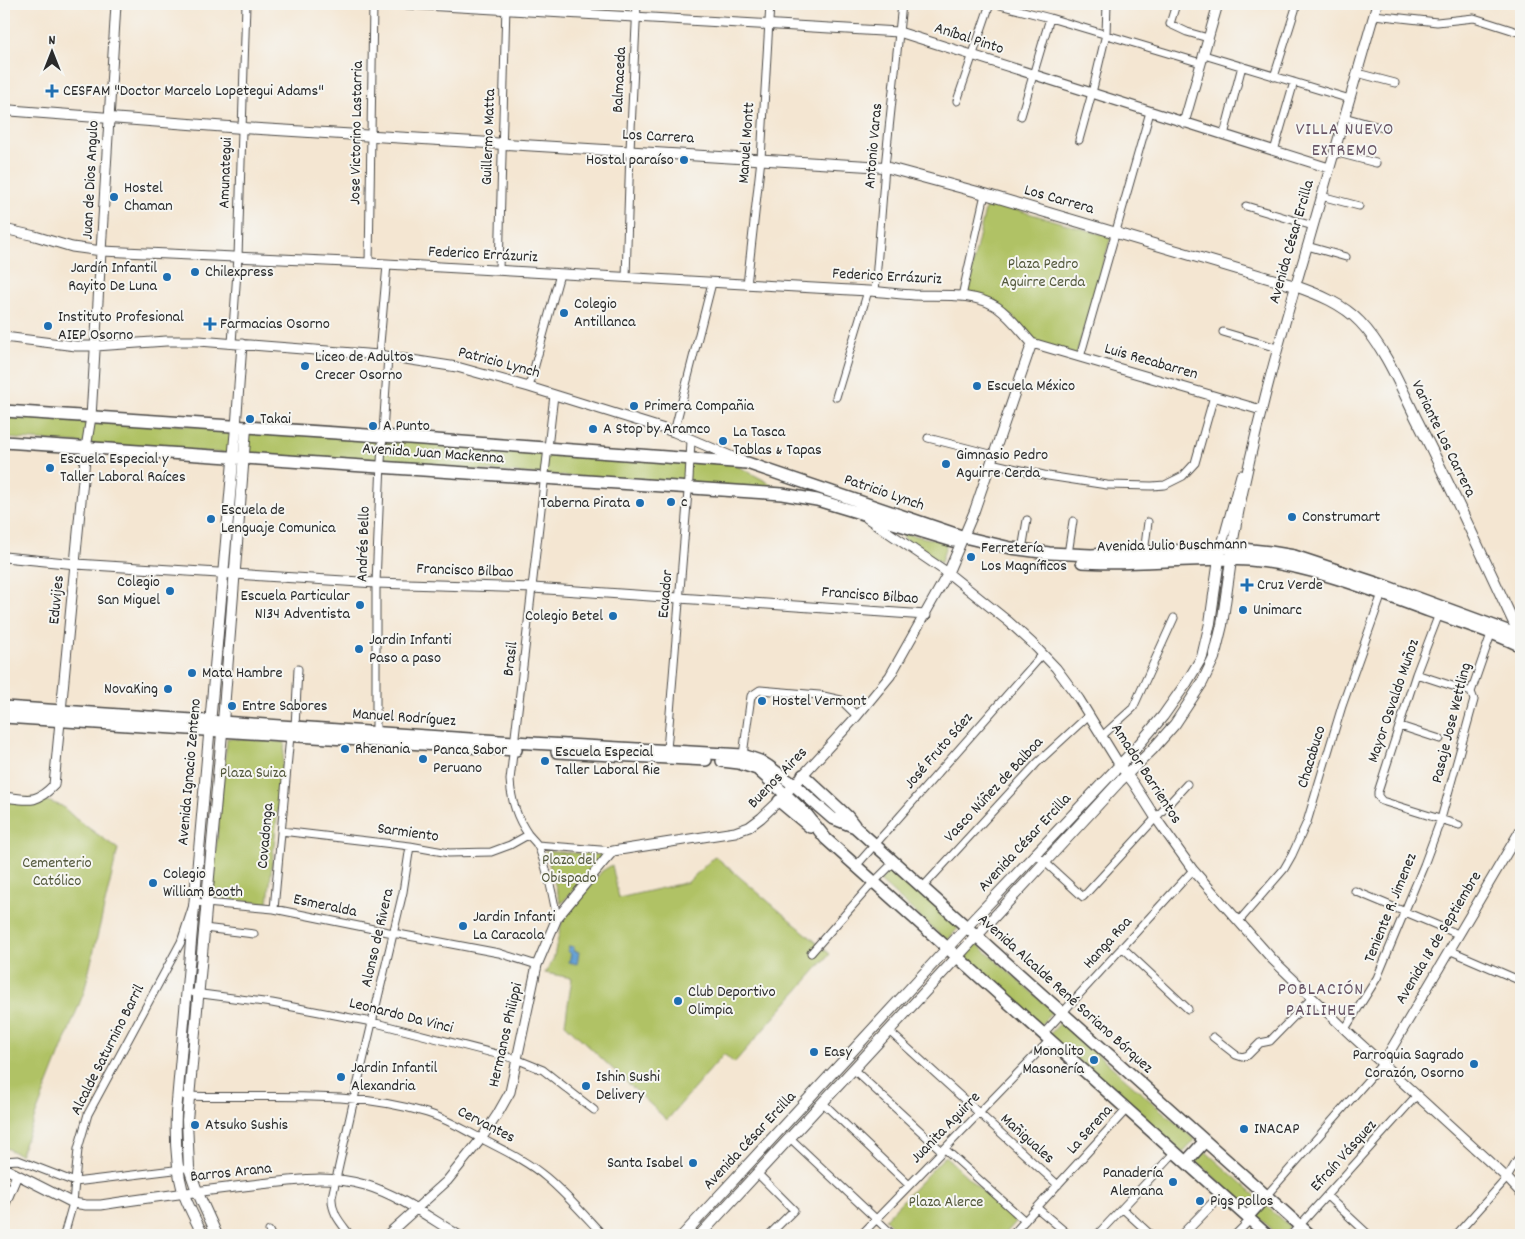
<svg xmlns="http://www.w3.org/2000/svg" width="1525" height="1239" font-family="Dekko,sans-serif">
<style>
.green{fill:#b0c265;stroke:#6e7648}
.water{fill:#63a0d4;stroke:#476680}
.lines{fill:none;stroke-linecap:round;stroke-linejoin:round}
.minor-casing{stroke:#494744;stroke-width:9}
.tertiary-casing{stroke:#494744;stroke-width:11}
.secondary-casing{stroke:#494744;stroke-width:12}
.primary-casing{stroke:#494744;stroke-width:14}
.minor{stroke:#fff;stroke-width:7}
.tertiary{stroke:#fff;stroke-width:9}
.secondary{stroke:#fff;stroke-width:10}
.primary{stroke:#fff;stroke-width:11}
.poi-dot{fill:#1f6fb2;stroke:#f6f6f2;stroke-width:2}
.labels{text-anchor:middle;dominant-baseline:central;stroke-width:4;stroke-linejoin:round;paint-order:stroke}
.street-label{font-size:16px;fill:#2b2b2b;stroke:#f6f6f2}
.poi-label{font-size:16px;fill:#2b2b2b;stroke:#f6f6f2;text-anchor:start}
.park-label{font-size:16px;fill:#53583c;stroke:#f6f6f2}
.neighbourhood-label{font-size:18px;letter-spacing:1px;fill:#685565;stroke:#f6f6f2}
</style>
<rect width="100%" height="100%" fill="#f6f6f2"/>
<filter id="ink" filterUnits="userSpaceOnUse"><feTurbulence type="fractalNoise" baseFrequency=".02" numOctaves="2"/><feDisplacementMap in="SourceGraphic" scale="10" xChannelSelector="R" yChannelSelector="G"/><feConvolveMatrix kernelMatrix="1 2 1 2 8 2 1 2 1" color-interpolation-filters="sRGB"/></filter>
<filter id="wash" filterUnits="userSpaceOnUse"><feTurbulence type="fractalNoise" baseFrequency=".0096" numOctaves="4" result="noise"/><feDisplacementMap in="SourceGraphic" scale="20" xChannelSelector="R" yChannelSelector="G"/><feGaussianBlur stdDeviation="1.12" result="paint"/><feColorMatrix in="noise" values="0 0 0 0 0 0 0 0 0 0 0 0 0 0 0 0 0 1.4 0 .05"/><feComposite in="paint" operator="in"/></filter>
<g filter="url(#wash)">
<rect width="100%" height="100%" fill="#f4e6d2"/>
<path class="green" d="M987 201 1111 237 1076 355 1034 342 1013 317 966 294Z
M4 413 732 463 784 491 4 438Z
M902 533 947 542 941 563 905 541Z
M227 738 285 742 268 903 211 898Z
M4 798H38L62 806 76 819 118 849 84 992 20 1155 4 1147Z
M545 851 604 855 561 904Z
M715 856 830 954 734 1063 724 1054 667 1120 565 1024 572 978 545 973 553 960 562 921 602 871 612 865 619 898 688 882Z
M892 867 960 926 947 941 880 881Z
M976 943 1053 1011 1039 1027 962 958Z
M1061 1022 1195 1140 1183 1153 1049 1035Z
M1204 1150 1259 1199 1249 1209 1195 1160Z
M945 1156 1016 1222 1004 1235H901L885 1219Z
M1264 1204 1290 1227 1283 1235H1278L1255 1214Z"/>
<path class="water" d="M569 946 574 947V951L579 952 577 964 569 962 571 954 568 951Z"/>
</g>
<g filter="url(#ink)">
<g class="lines">
<g class="minor-casing">
<path id="minor" d="M996 4 1050 18 1201 63
M1176 4 1170 24 1187 32 1208 38
M1374 15 1437 22 1474 18 1521 33
M1204 55 1350 99
M1357 73 1395 83
M1274 77 1297 4
M957 101 989 7 992 4H996
M1021 116 1050 18
M1344 117 1383 128
M1224 135 1242 66
M1079 140 1092 93 1106 34 1107 4
M1274 151 1294 82
M1334 152 1376 163
M1321 196 1359 206
M1246 206 1313 226
M1307 246 1346 257
M369 263 373 4
M499 270 506 4
M626 278 630 150 637 4
M747 285 761 159 770 4
M875 292 885 167 902 4
M962 296 985 194
M1223 332 1277 348
M232 343 238 257 246 4
M379 355 387 265
M1080 357 1150 112
M529 387 560 274
M554 395 510 780C511 800 516 817 528 834 531 838 536 842 538 846 547 867 553 896 557 918
M836 397 868 291
M674 432 712 283
M928 438 994 455
M991 463 1048 476 1107 485 1152 486 1165 485 1183 476 1195 463 1214 396
M1022 550 1027 520
M1144 553 1148 522
M1068 554 1073 521
M1439 614 1416 674 1378 792V796L1382 801 1459 825
M1416 674 1471 692
M1400 726 1440 739
M295 727 298 669
M376 732V583L381 462 388 356
M1102 736 1133 708 1174 618
M667 750 689 479 691 440
M743 755 751 696 760 690 819 695 841 700 857 716
M281 831 410 846 449 853 491 852 510 845 528 835
M537 845 613 851
M1036 854 1083 897 1187 784
M856 866 1043 654
M922 888 1037 763 1089 715
M1355 891 1458 934
M274 909 290 736
M1239 921 1284 869 1292 855 1307 822 1342 706 1383 591
M204 928 254 934
M1122 947 1188 1009
M1449 950 1521 981
M811 953 870 886 894 862
M194 993 272 1003 372 1022 516 1059 543 1070 594 1110
M1345 1029 1377 978 1424 865 1441 819 1474 700 1471 692 1491 634
M889 1031 1058 1185
M1043 1034 1193 870
M1213 1037 1236 1055 1242 1057 1248 1055 1260 1043 1270 1041 1312 998
M853 1069 942 1151
M185 1096C266 1099 348 1089 427 1113 447 1119 464 1130 482 1139 505 1151 527 1161 547 1178 567 1195 585 1216 603 1235
M822 1102 909 1185
M790 1138 893 1235
M945 1149 1025 1221
M4 1161 18 1160 75 1182 182 1169
M757 1173 794 1210 769 1235
M1266 1196 1383 1063
M1327 1196 1369 1235
M1037 1208 1069 1235
M1123 1209 1151 1235
M269 1231 271 1235
M64 1235 73 1203 78 1149 88 1114 181 942 194 902 274 909 393 933 499 953 537 965
M350 1235C341 1223 331 1213 332 1197L354 1099 403 892 410 846
M861 1235 1050 1040
M1012 1235 1127 1109
M1097 1235 1175 1152
M1235 1235 1250 1220
M1291 1235 1417 1095
M1456 1235 1507 1178 1521 1154"/>
</g>
<g class="tertiary-casing">
<path id="tertiary" d="M407 4 899 32 1329 168
M1184 123 1218 4
M4 229 35 236 72 247 102 251 369 263 868 291C884 292 899 294 914 295 941 296 974 292 997 307 1011 317 1021 331 1032 343
M4 337 76 346H96L166 341H199L379 355 457 367 529 387 674 432 742 461
M1032 343 1261 410
M236 427 242 344
M867 518 948 573 1009 622 1032 643 1056 668 1079 699 1119 764 1134 784 1155 817 1193 870 1273 960 1352 1036 1507 1178 1521 1193
M1221 548 1241 475
M1232 548C1250 445 1278 344 1308 244 1331 164 1354 84 1377 4
M4 557 76 564 376 583 533 588 926 615
M4 797C28 800 36 804 54 785L86 448 91 417 116 4
M1383 1063 1521 829
M4 1168 73 1203 86 1205H101C151 1197 201 1191 252 1185 289 1181 327 1174 365 1185 399 1195 428 1217 458 1235
M4 1206 17 1175
M387 1235 447 1181 481 1139 497 1115 510 1092 537 965 557 918 605 860 613 851 735 832 749 827 761 818 779 801 857 716 890 676 948 573 974 512 1032 343
M1182 1235 1222 1194"/>
</g>
<g class="secondary-casing">
<path id="secondary" d="M4 110 242 128 885 167 985 194 1295 286C1318 294 1343 304 1360 322 1386 349 1401 388 1417 420 1453 491 1486 563 1520 636L1518 640
M203 1235C196 1221 188 1206 183 1192 176 1166 175 1139 176 1113L236 427
M217 1235 197 1191 189 1168 187 1120 223 722 246 428
M683 1235 974 919 1135 749 1163 716 1187 682 1202 657 1210 623 1220 552
M700 1235 1045 862 1119 782 1152 750 1175 724 1202 683 1214 658 1222 625 1232 553"/>
</g>
<g class="primary-casing">
<path id="primary" d="M4 411 382 436 747 463 964 537 1011 548 1049 553 1091 555 1232 548 1270 552 1294 556 1385 586 1521 636
M4 442 782 494 817 500 953 541
M1082 562C1138 566 1194 556 1250 560 1310 565 1372 590 1429 611 1459 622 1492 631 1521 646
M4 707 514 742 743 755 760 761 768 766 794 785 832 818 855 827 1310 1235
M4 717 516 750
M557 752 706 760
M722 761 739 763 757 769 785 794 807 815 826 839 1267 1235
M803 775 847 816 854 825
M779 801 810 827
M1186 1162 1205 1141
M1247 1217 1266 1196"/>
</g>
<use href="#minor" class="minor"/>
<use href="#tertiary" class="tertiary"/>
<use href="#secondary" class="secondary"/>
<use href="#primary" class="primary"/>
</g>
</g>
<g class="poi-dot">
<path d="M49.5 83.5h5v5h5v5h-5v5h-5v-5h-5v-5h5z"/>
<circle cx="684" cy="160" r="5"/>
<circle cx="114" cy="197" r="5"/>
<circle cx="195" cy="272" r="5"/>
<circle cx="167" cy="277" r="5"/>
<circle cx="564" cy="313" r="5"/>
<path d="M207.5 316.5h5v5h5v5h-5v5h-5v-5h-5v-5h5z"/>
<circle cx="48" cy="326" r="5"/>
<circle cx="305" cy="366" r="5"/>
<circle cx="977" cy="386" r="5"/>
<circle cx="634" cy="406" r="5"/>
<circle cx="250" cy="419" r="5"/>
<circle cx="373" cy="426" r="5"/>
<circle cx="593" cy="429" r="5"/>
<circle cx="723" cy="441" r="5"/>
<circle cx="946" cy="464" r="5"/>
<circle cx="50" cy="468" r="5"/>
<circle cx="671" cy="502" r="5"/>
<circle cx="640" cy="503" r="5"/>
<circle cx="1292" cy="517" r="5"/>
<circle cx="211" cy="519" r="5"/>
<circle cx="971" cy="557" r="5"/>
<path d="M1244.5 577.5h5v5h5v5h-5v5h-5v-5h-5v-5h5z"/>
<circle cx="170" cy="591" r="5"/>
<circle cx="360" cy="605" r="5"/>
<circle cx="1243" cy="610" r="5"/>
<circle cx="613" cy="616" r="5"/>
<circle cx="359" cy="649" r="5"/>
<circle cx="192" cy="673" r="5"/>
<circle cx="168" cy="689" r="5"/>
<circle cx="762" cy="701" r="5"/>
<circle cx="232" cy="706" r="5"/>
<circle cx="345" cy="749" r="5"/>
<circle cx="423" cy="759" r="5"/>
<circle cx="545" cy="761" r="5"/>
<circle cx="153" cy="883" r="5"/>
<circle cx="463" cy="926" r="5"/>
<circle cx="678" cy="1001" r="5"/>
<circle cx="814" cy="1052" r="5"/>
<circle cx="1094" cy="1060" r="5"/>
<circle cx="1474" cy="1064" r="5"/>
<circle cx="341" cy="1077" r="5"/>
<circle cx="586" cy="1086" r="5"/>
<circle cx="195" cy="1125" r="5"/>
<circle cx="1244" cy="1129" r="5"/>
<circle cx="693" cy="1163" r="5"/>
<circle cx="1173" cy="1182" r="5"/>
<circle cx="1200" cy="1201" r="5"/>
</g>
<g class="labels">
<g class="street-label">
<text transform="translate(969 39) rotate(18)">Aníbal Pinto</text>
<text transform="translate(620 80) rotate(-87)">Balmaceda</text>
<text transform="translate(357 133) rotate(-89)">Jose Victorino Lastarria</text>
<text transform="translate(489 137) rotate(-88)">Guillermo Matta</text>
<text transform="translate(658 137) rotate(3)">Los Carrera</text>
<text transform="translate(747 143) rotate(-86)">Manuel Montt</text>
<text transform="translate(874 146) rotate(-85)">Antonio Varas</text>
<text transform="translate(226 173) rotate(-88)">Amunategui</text>
<text transform="translate(91 180) rotate(-87)">Juan de Dios Angulo</text>
<text transform="translate(1059 200) rotate(16)">Los Carrera</text>
<text transform="translate(1292 242) rotate(-74)">Avenida César Ercilla</text>
<text transform="translate(483 255) rotate(3)">Federico Errázuriz</text>
<text transform="translate(887 277) rotate(3)">Federico Errázuriz</text>
<text transform="translate(1151 362) rotate(16)">Luis Recabarren</text>
<text transform="translate(499 363) rotate(15)">Patricio Lynch</text>
<text transform="translate(1443 439) rotate(64)">Variante Los Carrera</text>
<text transform="translate(433 454) rotate(4)">Avenida Juan Mackenna</text>
<text transform="translate(884 493) rotate(19)">Patricio Lynch</text>
<text transform="translate(364 544) rotate(-88)">Andrés Bello</text>
<text transform="translate(1172 546) rotate(-1)">Avenida Julio Buschmann</text>
<text transform="translate(465 571) rotate(2)">Francisco Bilbao</text>
<text transform="translate(666 594) rotate(-85)">Ecuador</text>
<text transform="translate(870 596) rotate(4)">Francisco Bilbao</text>
<text transform="translate(57 600) rotate(-84)">Eduvijes</text>
<text transform="translate(511 659) rotate(-83)">Brasil</text>
<text transform="translate(1394 701) rotate(-71)">Mayor Osvaldo Muñoz</text>
<text transform="translate(404 718) rotate(4)">Manuel Rodríguez</text>
<text transform="translate(1452 723) rotate(-76)">Pasaje Jose Wettling</text>
<text transform="translate(939 751) rotate(-49)">José Fruto Sáez</text>
<text transform="translate(1312 757) rotate(-73)">Chacabuco</text>
<text transform="translate(190 772) rotate(-85)">Avenida Ignacio Zenteno</text>
<text transform="translate(1146 774) rotate(57)">Amador Barrientos</text>
<text transform="translate(778 778) rotate(-46)">Buenos Aires</text>
<text transform="translate(994 790) rotate(-47)">Vasco Núñez de Balboa</text>
<text transform="translate(408 833) rotate(8)">Sarmiento</text>
<text transform="translate(266 836) rotate(-85)">Covadonga</text>
<text transform="translate(1025 843) rotate(-47)">Avenida César Ercilla</text>
<text transform="translate(325 906) rotate(12)">Esmeralda</text>
<text transform="translate(1391 908) rotate(-68)">Teniente R. Jimenez</text>
<text transform="translate(378 938) rotate(-77)">Alonso de Rivera</text>
<text transform="translate(1439 938) rotate(-59)">Avenida 18 de Septiembre</text>
<text transform="translate(1108 943) rotate(-48)">Hanga Roa</text>
<text transform="translate(1065 994) rotate(42)">Avenida Alcalde René Soriano Bórquez</text>
<text transform="translate(401 1016) rotate(14)">Leonardo Da Vinci</text>
<text transform="translate(506 1035) rotate(-77)">Hermanos Philippi</text>
<text transform="translate(108 1050) rotate(-63)">Alcalde Saturnino Barril</text>
<text transform="translate(486 1125) rotate(27)">Cervantes</text>
<text transform="translate(946 1128) rotate(-46)">Juanita Aguirre</text>
<text transform="translate(1090 1130) rotate(-48)">La Serena</text>
<text transform="translate(1027 1139) rotate(42)">Mañiguales</text>
<text transform="translate(750 1141) rotate(-47)">Avenida César Ercilla</text>
<text transform="translate(1344 1156) rotate(-48)">Efraín Vásquez</text>
<text transform="translate(231 1173) rotate(-6)">Barros Arana</text>
</g>
<g class="poi-label">
<text x="63" y="91">CESFAM "Doctor Marcelo Lopetegui Adams"</text>
<text x="674" y="160" text-anchor="end">Hostal paraíso</text>
<text x="124" y="188">Hostel<tspan x="124" dy="18">Chaman</tspan></text>
<text x="157" y="268" text-anchor="end">Jardín Infantil<tspan x="157" dy="18">Rayito De Luna</tspan></text>
<text x="205" y="272">Chilexpress</text>
<text x="574" y="304">Colegio<tspan x="574" dy="18">Antillanca</tspan></text>
<text x="58" y="317">Instituto Profesional<tspan x="58" dy="18">AIEP Osorno</tspan></text>
<text x="220" y="324">Farmacias Osorno</text>
<text x="315" y="357">Liceo de Adultos<tspan x="315" dy="18">Crecer Osorno</tspan></text>
<text x="987" y="386">Escuela México</text>
<text x="644" y="406">Primera Compañia</text>
<text x="260" y="419">Takai</text>
<text x="383" y="426">A Punto</text>
<text x="603" y="429">A Stop by Aramco</text>
<text x="733" y="432">La Tasca<tspan x="733" dy="18">Tablas &amp; Tapas</tspan></text>
<text x="956" y="455">Gimnasio Pedro<tspan x="956" dy="18">Aguirre Cerda</tspan></text>
<text x="60" y="459">Escuela Especial y<tspan x="60" dy="18">Taller Laboral Raíces</tspan></text>
<text x="681" y="502">c</text>
<text x="630" y="503" text-anchor="end">Taberna Pirata</text>
<text x="221" y="510">Escuela de<tspan x="221" dy="18">Lenguaje Comunica</tspan></text>
<text x="1302" y="517">Construmart</text>
<text x="981" y="548">Ferretería<tspan x="981" dy="18">Los Magníficos</tspan></text>
<text x="160" y="582" text-anchor="end">Colegio<tspan x="160" dy="18">San Miguel</tspan></text>
<text x="1257" y="585">Cruz Verde</text>
<text x="350" y="596" text-anchor="end">Escuela Particular<tspan x="350" dy="18">N134 Adventista</tspan></text>
<text x="1253" y="610">Unimarc</text>
<text x="603" y="616" text-anchor="end">Colegio Betel</text>
<text x="369" y="640">Jardin Infanti<tspan x="369" dy="18">Paso a paso</tspan></text>
<text x="202" y="673">Mata Hambre</text>
<text x="158" y="689" text-anchor="end">NovaKing</text>
<text x="772" y="701">Hostel Vermont</text>
<text x="242" y="706">Entre Sabores</text>
<text x="355" y="749">Rhenania</text>
<text x="433" y="750">Panca Sabor<tspan x="433" dy="18">Peruano</tspan></text>
<text x="555" y="752">Escuela Especial<tspan x="555" dy="18">Taller Laboral Rie</tspan></text>
<text x="163" y="874">Colegio<tspan x="163" dy="18">William Booth</tspan></text>
<text x="473" y="917">Jardin Infanti<tspan x="473" dy="18">La Caracola</tspan></text>
<text x="688" y="992">Club Deportivo<tspan x="688" dy="18">Olimpia</tspan></text>
<text x="1084" y="1051" text-anchor="end">Monolito<tspan x="1084" dy="18">Masonería</tspan></text>
<text x="824" y="1052">Easy</text>
<text x="1464" y="1055" text-anchor="end">Parroquia Sagrado<tspan x="1464" dy="18">Corazón, Osorno</tspan></text>
<text x="351" y="1068">Jardin Infantil<tspan x="351" dy="18">Alexandria</tspan></text>
<text x="596" y="1077">Ishin Sushi<tspan x="596" dy="18">Delivery</tspan></text>
<text x="205" y="1125">Atsuko Sushis</text>
<text x="1254" y="1129">INACAP</text>
<text x="683" y="1163" text-anchor="end">Santa Isabel</text>
<text x="1163" y="1173" text-anchor="end">Panadería<tspan x="1163" dy="18">Alemana</tspan></text>
<text x="1210" y="1201">Pigs pollos</text>
</g>
<g class="park-label">
<text x="1043" y="264">Plaza Pedro<tspan x="1043" dy="18">Aguirre Cerda</tspan></text>
<text x="253" y="773">Plaza Suiza</text>
<text x="569" y="860">Plaza del<tspan x="569" dy="18">Obispado</tspan></text>
<text x="57" y="863">Cementerio<tspan x="57" dy="18">Católico</tspan></text>
<text x="946" y="1202">Plaza Alerce</text>
</g>
<g class="neighbourhood-label">
<text x="1345" y="130">VILLA NUEVO<tspan x="1345" dy="21">EXTREMO</tspan></text>
<text x="1321" y="990">POBLACIÓN<tspan x="1321" dy="21">PAILIHUE</tspan></text>
</g>
</g>
<rect width="1525" height="1239" fill="none" stroke="#f6f6f2" stroke-width="20"/>
<g transform="translate(52 52)" stroke="#f6f6f2" stroke-width="4" paint-order="stroke">
<path d="M0-4L9 19L0 12L-9 19Z" fill="#2b2b2b"/>
<text y="-8" font-size="14" font-weight="bold" text-anchor="middle" fill="#2b2b2b">N</text>
</g>
</svg>
